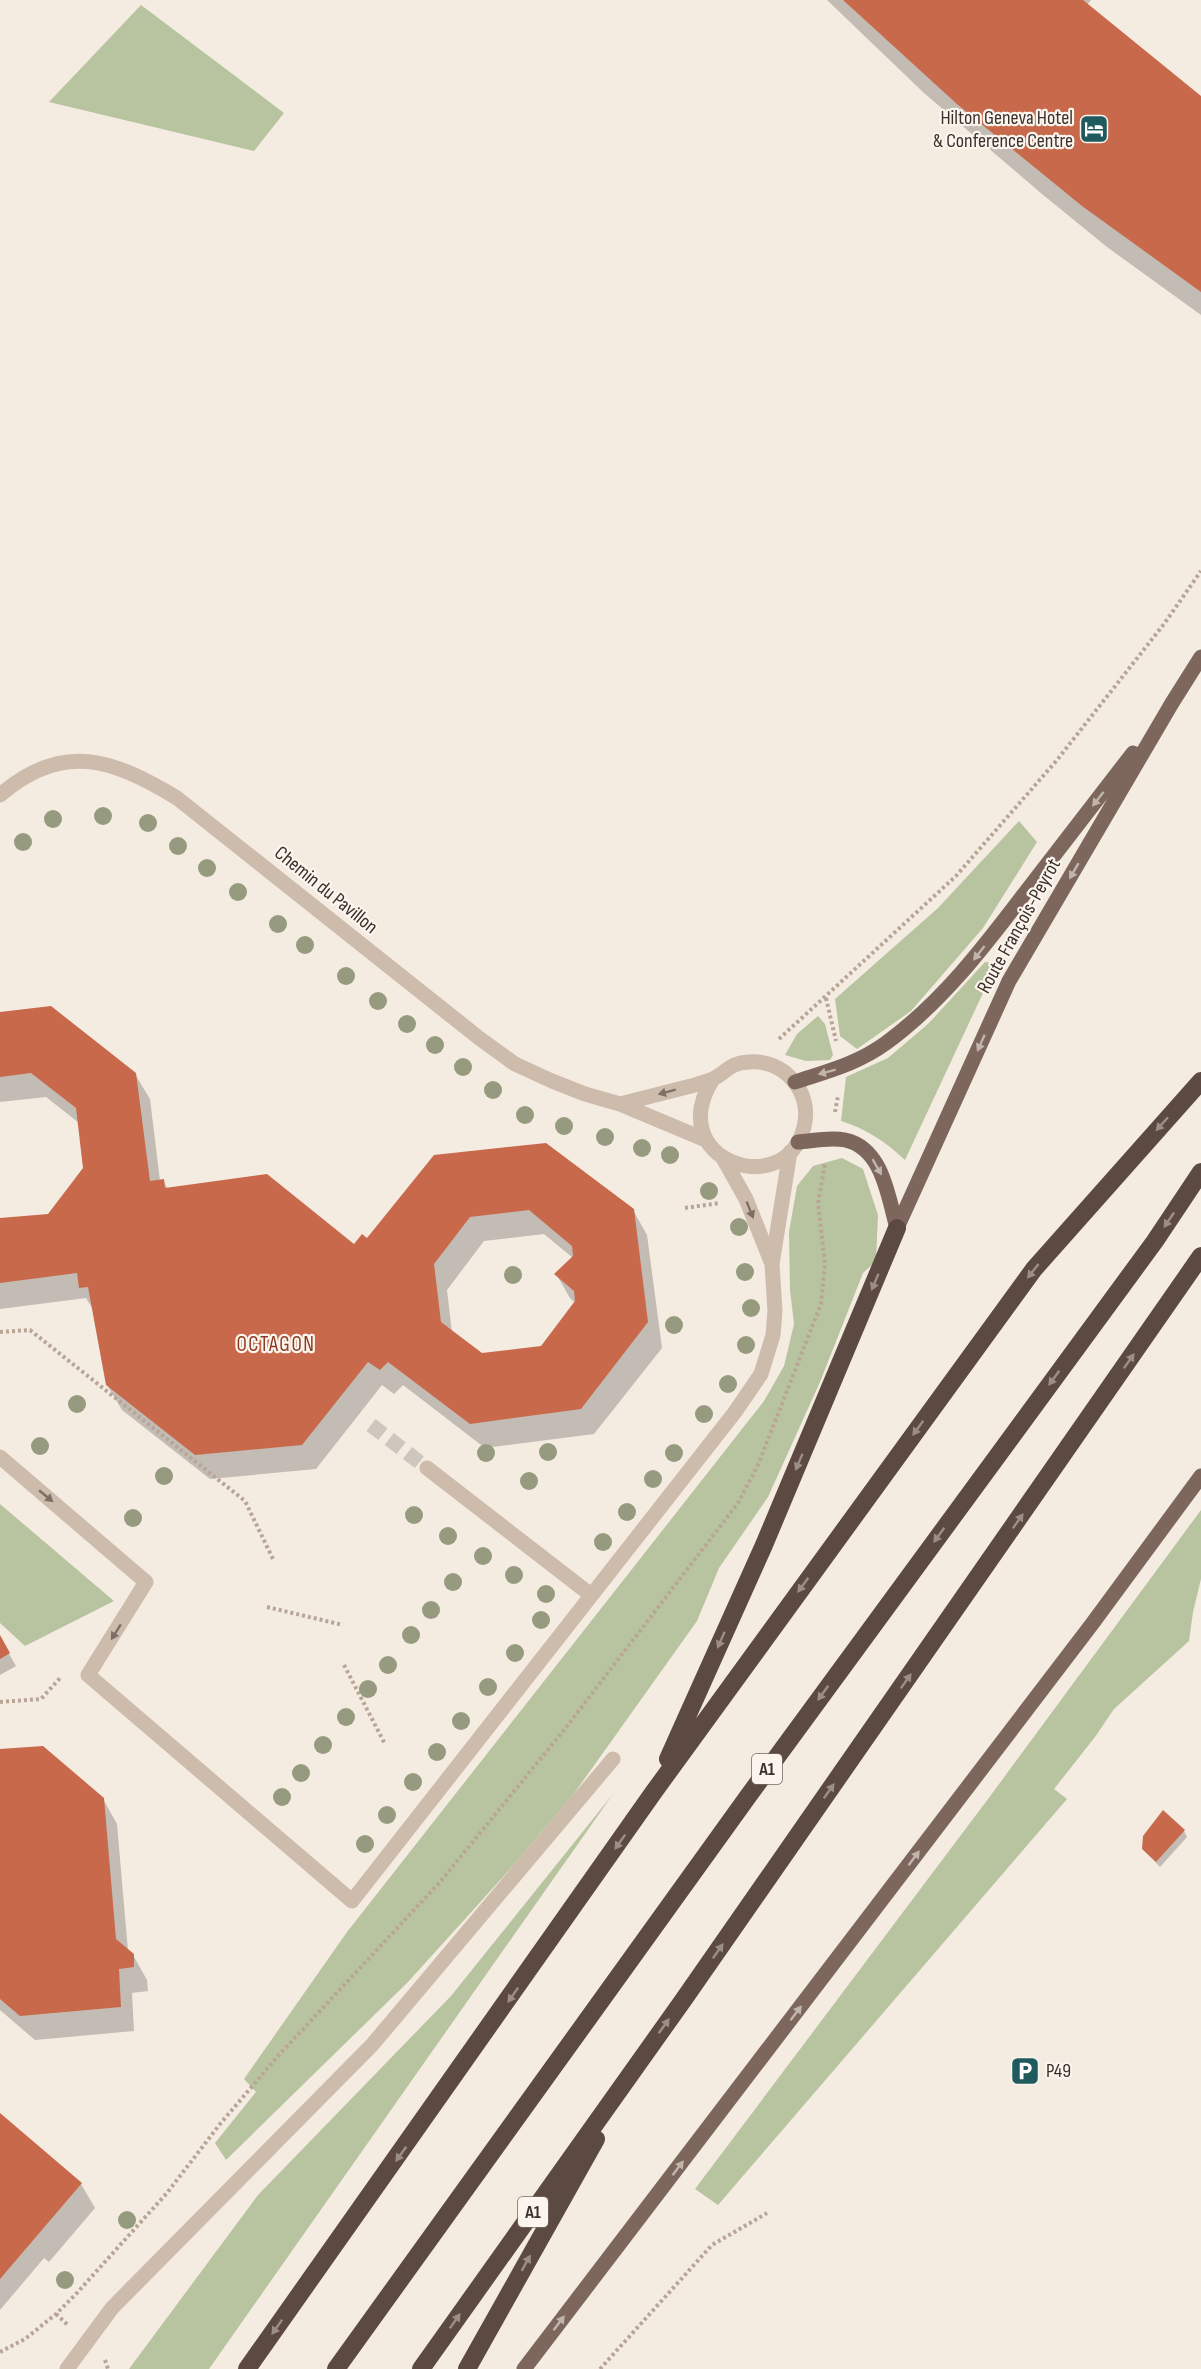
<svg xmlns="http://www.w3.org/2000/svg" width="1201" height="2369" font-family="'Sofia Sans Condensed',sans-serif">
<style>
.green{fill:#b8c4a0}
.shadow{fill:#0003;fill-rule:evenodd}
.building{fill:#c8694b;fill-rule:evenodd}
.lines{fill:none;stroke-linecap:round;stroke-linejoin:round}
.minor-tunnel{stroke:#cfc6bd;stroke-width:15;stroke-dasharray:15 8;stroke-linecap:butt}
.path{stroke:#b9a596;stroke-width:4;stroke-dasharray:3 3;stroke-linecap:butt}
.minor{stroke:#cdbbac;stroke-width:15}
.major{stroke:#7d675c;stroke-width:15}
.highway{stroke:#5c4a42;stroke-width:18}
.tree{fill:#969b7f}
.oneway{fill:#c2b5ac}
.oneway2{fill:#7d6f65}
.oneway3{fill:#9c8e87}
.labels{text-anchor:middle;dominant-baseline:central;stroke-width:4.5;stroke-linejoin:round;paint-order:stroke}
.shield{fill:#fbf5ee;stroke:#756b66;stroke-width:1.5}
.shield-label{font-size:18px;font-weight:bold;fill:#3b302b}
.poi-label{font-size:20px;fill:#3b302b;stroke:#fbf5ee;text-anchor:end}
.street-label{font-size:20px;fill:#3b302b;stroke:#fbf5ee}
.neighbourhood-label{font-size:21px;letter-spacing:1.5px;fill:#8c3b22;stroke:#fbf5ee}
</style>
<rect width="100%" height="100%" fill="#f4ebe1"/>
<path class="green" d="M141 5 284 113 254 151 49 102Z
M1019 821 1037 842 983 928 911 1011 857 1049 840 1036 835 999 938 908Z
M985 962 997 963 905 1160C886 1142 865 1128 841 1121L846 1077 888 1058 929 1023Z
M818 1016 825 1024 833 1055 830 1060 806 1061 785 1055 797 1034Z
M842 1158 863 1169 878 1215 876 1261 863 1273 820 1382 768 1497 719 1568 697 1621 573 1795 513 1866 408 1982 226 2160 215 2143 256 2092 244 2079 347 1932 764 1401 784 1366 794 1324 790 1290 789 1232 797 1186 813 1166Z
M0 1504 114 1601 25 1646 0 1623Z
M1201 1510V1579L1193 1612 1189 1641 1114 1709 1095 1737 1054 1789 1067 1799 718 2205 695 2189 988 1799Z
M613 1794 209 2369H129L258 2195 451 1996Z"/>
<path class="shadow" d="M827 0H1091L1087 5 1201 98V315L1107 247 1042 194 924 93Z
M0 1014 135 1074 150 1099 160 1181H163L168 1189 354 1246 367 1240 435 1156 633 1210 647 1235 662 1348 594 1434 485 1448 403 1385 394 1394 382 1385 316 1469 210 1479 122 1410 107 1385 94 1311 86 1298 0 1309V1219L49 1215 85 1169 79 1123 46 1097 0 1102ZM544 1234 573 1258 556 1274 570 1298 575 1303 541 1347 481 1354 452 1333 447 1290 484 1241Z
M0 1638 16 1666 0 1675Z
M0 1750 103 1799 117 1824 128 1951 133 1955 147 1980 148 1991 132 1993 134 2031 35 2040 0 2010Z
M1184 1831 1187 1837 1160 1867 1143 1849Z
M0 2115 81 2184 95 2208 49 2262 44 2258 0 2310Z"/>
<path class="building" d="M843 0H1083L1201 96V292L1082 206 1017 153 958 105Z
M51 1006 136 1073 150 1181 164 1179 165 1188 267 1174 354 1244 362 1234 367 1238 434 1155 546 1143 634 1209 648 1322 581 1409 470 1424 388 1362 380 1370 368 1362 302 1445 195 1455 106 1385 88 1287 79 1288 77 1273 0 1283V1218L48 1214 83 1168 76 1108 31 1073 0 1077V1012ZM529 1210 572 1246 573 1256 554 1274 574 1291 575 1301 541 1346 482 1353 441 1322 434 1264 470 1217Z
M0 1635 10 1653 0 1659Z
M43 1746 104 1798 116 1939 134 1954V1967L119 1969 121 2007 20 2016 0 1999V1749Z
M1163 1810 1185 1830 1156 1862 1142 1849 1143 1836Z
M0 2113 82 2183 0 2279Z"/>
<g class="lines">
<path class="minor-tunnel" d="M371 1425 427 1468"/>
<path class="path" d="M826 998 836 1041
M779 1039 956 876 1057 760 1164 624 1201 571
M835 1112 838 1096
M685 1208 720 1203
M0 1332 30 1330 245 1501 273 1559
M267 1607 343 1625
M344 1665 385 1744
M0 1702 41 1699 61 1677
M56 2314 69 2326
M0 2352 25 2339 56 2314 76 2294 167 2193 220 2124 278 2056 441 1881 564 1730 738 1503 758 1465 821 1304 825 1264 818 1203 825 1164
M105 2360 108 2369
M600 2369 712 2245 767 2213"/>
<path class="minor" d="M0 795C63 741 112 759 177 798L479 1038 515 1064 552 1081 585 1094 620 1104 706 1140
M620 1104C644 1098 667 1092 691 1086 698 1084 706 1082 713 1079 727 1072 729 1063 749 1062 784 1059 813 1092 804 1127 786 1202 661 1161 713 1079
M723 1158 746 1199 772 1264
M0 1457 146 1582 88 1675 352 1901 735 1412 761 1374 773 1335 775 1311 772 1264 790 1152
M427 1468 591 1595
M67 2369 112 2308 372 2045 613 1759"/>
<path class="major" d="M795 1082C828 1071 857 1064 886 1043 942 1002 984 947 1025 893 1061 846 1097 799 1133 753
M798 1142C812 1141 830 1137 845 1140 883 1148 888 1197 897 1228
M897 1228 1009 981 1172 703 1201 657
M524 2369 1092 1624 1201 1476"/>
<path class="highway" d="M668 1759 764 1545 897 1228
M247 2369 653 1793 1034 1269 1201 1081
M336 2369 749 1795 1155 1241 1201 1172
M421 2369 684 1999 1201 1256
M467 2369 596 2139"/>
</g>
<g class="tree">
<circle cx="103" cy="816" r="9"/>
<circle cx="53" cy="819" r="9"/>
<circle cx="148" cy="823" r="9"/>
<circle cx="23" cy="842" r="9"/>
<circle cx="178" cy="846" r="9"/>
<circle cx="207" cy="868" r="9"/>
<circle cx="238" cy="892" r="9"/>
<circle cx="278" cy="924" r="9"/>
<circle cx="305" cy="945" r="9"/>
<circle cx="346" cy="976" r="9"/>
<circle cx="378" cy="1001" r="9"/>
<circle cx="407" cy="1024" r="9"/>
<circle cx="435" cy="1045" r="9"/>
<circle cx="463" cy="1067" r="9"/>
<circle cx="493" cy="1090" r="9"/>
<circle cx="525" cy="1115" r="9"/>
<circle cx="564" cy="1126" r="9"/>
<circle cx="605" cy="1137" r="9"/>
<circle cx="642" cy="1148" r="9"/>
<circle cx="670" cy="1155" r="9"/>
<circle cx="709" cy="1191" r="9"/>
<circle cx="739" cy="1227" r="9"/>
<circle cx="745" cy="1272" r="9"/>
<circle cx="513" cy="1275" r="9"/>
<circle cx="751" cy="1308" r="9"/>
<circle cx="674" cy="1325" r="9"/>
<circle cx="746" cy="1345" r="9"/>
<circle cx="728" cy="1384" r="9"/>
<circle cx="77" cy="1404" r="9"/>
<circle cx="704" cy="1414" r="9"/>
<circle cx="40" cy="1446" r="9"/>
<circle cx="548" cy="1452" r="9"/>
<circle cx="486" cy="1453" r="9"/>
<circle cx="674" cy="1453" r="9"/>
<circle cx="164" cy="1476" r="9"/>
<circle cx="653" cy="1479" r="9"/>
<circle cx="529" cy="1481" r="9"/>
<circle cx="627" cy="1512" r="9"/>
<circle cx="414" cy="1515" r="9"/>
<circle cx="133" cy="1518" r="9"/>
<circle cx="448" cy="1536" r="9"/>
<circle cx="603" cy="1542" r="9"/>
<circle cx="483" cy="1556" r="9"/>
<circle cx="514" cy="1575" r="9"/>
<circle cx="453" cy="1582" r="9"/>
<circle cx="546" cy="1594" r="9"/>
<circle cx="431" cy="1610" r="9"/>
<circle cx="541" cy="1620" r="9"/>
<circle cx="411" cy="1635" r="9"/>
<circle cx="515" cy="1653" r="9"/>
<circle cx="388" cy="1665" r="9"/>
<circle cx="488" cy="1687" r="9"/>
<circle cx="368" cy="1689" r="9"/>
<circle cx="346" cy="1717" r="9"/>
<circle cx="461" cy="1721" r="9"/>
<circle cx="323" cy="1745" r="9"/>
<circle cx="437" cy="1752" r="9"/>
<circle cx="301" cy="1773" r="9"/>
<circle cx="413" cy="1782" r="9"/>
<circle cx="282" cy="1797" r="9"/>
<circle cx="387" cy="1815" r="9"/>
<circle cx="365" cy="1844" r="9"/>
<circle cx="127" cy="2220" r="9"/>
<circle cx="65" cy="2280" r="9"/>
</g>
<defs><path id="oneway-solid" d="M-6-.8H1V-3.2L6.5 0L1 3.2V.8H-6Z" transform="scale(1.5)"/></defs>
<g class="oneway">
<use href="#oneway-solid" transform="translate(1098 799) rotate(128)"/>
<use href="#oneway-solid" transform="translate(1074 871) rotate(120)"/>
<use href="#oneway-solid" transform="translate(979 953) rotate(128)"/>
<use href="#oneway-solid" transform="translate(981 1043) rotate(114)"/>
<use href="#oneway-solid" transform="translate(827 1072) rotate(165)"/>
<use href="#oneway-solid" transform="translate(877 1167) rotate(60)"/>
<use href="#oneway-solid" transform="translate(914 1858) rotate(-53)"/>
<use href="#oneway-solid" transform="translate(796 2013) rotate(-53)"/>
<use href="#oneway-solid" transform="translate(678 2168) rotate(-53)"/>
<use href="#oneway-solid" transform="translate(559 2323) rotate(-53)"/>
</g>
<g class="oneway2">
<use href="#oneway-solid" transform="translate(667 1092) rotate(165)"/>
<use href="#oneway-solid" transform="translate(750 1210) rotate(68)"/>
<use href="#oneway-solid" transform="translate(46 1496) rotate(40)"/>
<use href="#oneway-solid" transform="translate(116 1632) rotate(122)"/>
</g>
<g class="oneway3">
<use href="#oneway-solid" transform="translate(1162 1124) rotate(132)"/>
<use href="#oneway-solid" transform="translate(1169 1220) rotate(124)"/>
<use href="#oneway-solid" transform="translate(1033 1271) rotate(128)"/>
<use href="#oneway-solid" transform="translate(875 1282) rotate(113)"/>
<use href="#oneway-solid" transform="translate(1129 1361) rotate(-55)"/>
<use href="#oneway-solid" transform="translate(1054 1378) rotate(126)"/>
<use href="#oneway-solid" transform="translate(918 1428) rotate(126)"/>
<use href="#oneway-solid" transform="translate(799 1462) rotate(113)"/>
<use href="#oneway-solid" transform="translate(1018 1521) rotate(-55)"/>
<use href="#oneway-solid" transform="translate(939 1535) rotate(126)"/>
<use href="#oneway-solid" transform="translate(803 1585) rotate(126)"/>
<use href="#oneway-solid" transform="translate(721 1640) rotate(114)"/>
<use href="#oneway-solid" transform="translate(906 1681) rotate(-55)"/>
<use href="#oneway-solid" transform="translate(823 1693) rotate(126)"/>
<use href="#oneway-solid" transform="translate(829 1791) rotate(-55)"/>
<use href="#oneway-solid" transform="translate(620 1842) rotate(125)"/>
<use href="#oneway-solid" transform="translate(718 1951) rotate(-55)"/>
<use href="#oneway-solid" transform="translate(513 1995) rotate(125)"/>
<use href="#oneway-solid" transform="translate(664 2026) rotate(-54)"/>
<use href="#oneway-solid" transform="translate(401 2154) rotate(126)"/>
<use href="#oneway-solid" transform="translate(526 2263) rotate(-61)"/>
<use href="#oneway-solid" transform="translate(455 2321) rotate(-55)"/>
<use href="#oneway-solid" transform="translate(277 2327) rotate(125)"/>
</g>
<defs>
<g id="hotel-square" transform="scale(1.5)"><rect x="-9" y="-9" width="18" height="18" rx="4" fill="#1f5a5e" stroke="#fbf5ee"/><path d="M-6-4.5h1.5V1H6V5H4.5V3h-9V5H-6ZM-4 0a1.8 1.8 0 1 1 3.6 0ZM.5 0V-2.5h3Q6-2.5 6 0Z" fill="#fff"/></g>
<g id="parking-square" transform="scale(1.5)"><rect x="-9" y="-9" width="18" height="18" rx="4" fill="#1f5a5e" stroke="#fbf5ee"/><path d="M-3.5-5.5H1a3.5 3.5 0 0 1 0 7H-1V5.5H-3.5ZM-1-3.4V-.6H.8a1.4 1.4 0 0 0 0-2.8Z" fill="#fff"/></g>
</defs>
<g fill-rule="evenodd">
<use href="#hotel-square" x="1094" y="129"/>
<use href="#parking-square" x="1025" y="2071"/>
</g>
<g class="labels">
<g class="shield">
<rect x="752" y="1754" width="30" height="30" rx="4.5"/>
<rect x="518" y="2197" width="30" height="30" rx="4.5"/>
</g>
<g class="shield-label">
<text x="767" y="1769">A1</text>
<text x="533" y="2212">A1</text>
</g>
<g class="poi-label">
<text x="1073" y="118">Hilton Geneva Hotel<tspan x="1073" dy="23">&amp; Conference Centre</tspan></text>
<text x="1046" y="2071" text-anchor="start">P49</text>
</g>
<g class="street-label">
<text transform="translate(326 890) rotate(39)">Chemin du Pavillon</text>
<text transform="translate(1019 926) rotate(-61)">Route François-Peyrot</text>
</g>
<g class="neighbourhood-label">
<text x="276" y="1344">OCTAGON</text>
</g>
</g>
</svg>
